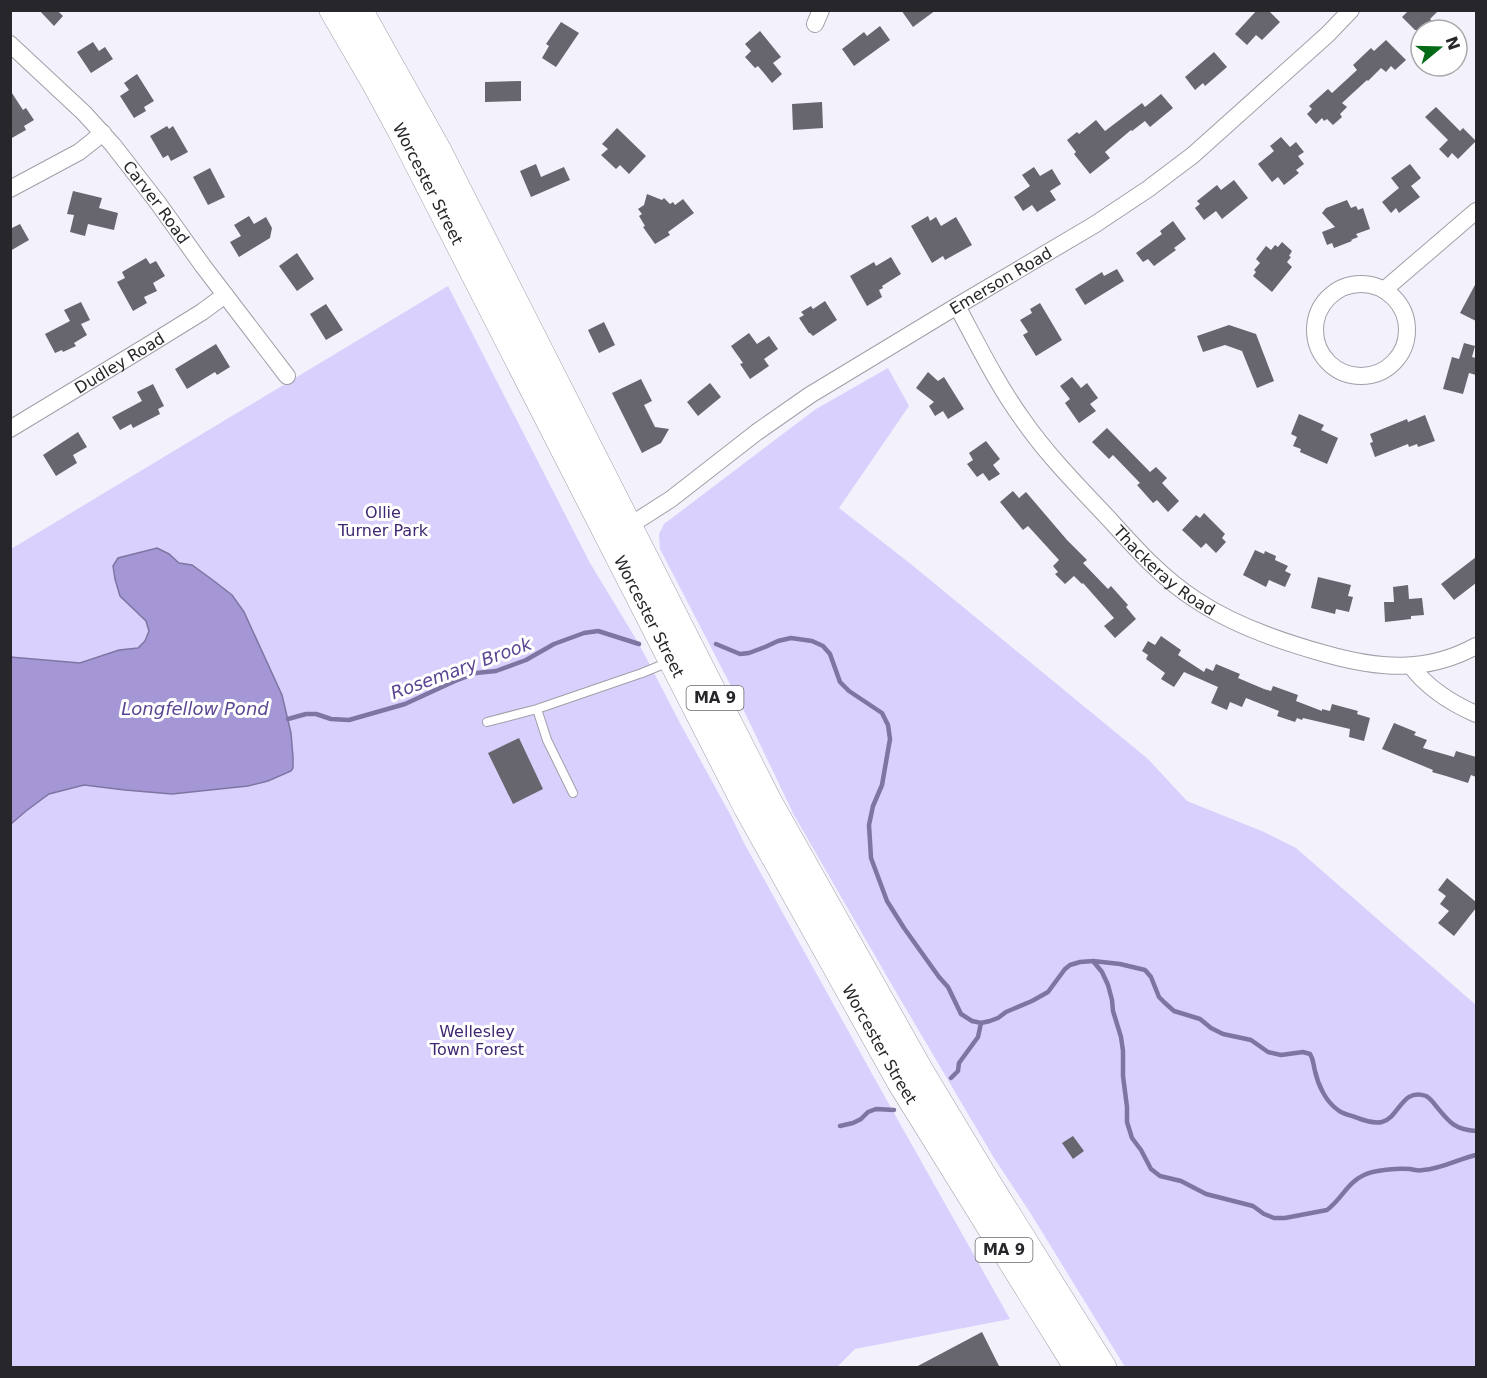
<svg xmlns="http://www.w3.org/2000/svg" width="1487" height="1378" font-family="'DejaVu Sans',sans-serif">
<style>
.green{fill:#d9d0fd}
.water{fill:#a597d6;stroke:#7f75a2;stroke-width:1.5}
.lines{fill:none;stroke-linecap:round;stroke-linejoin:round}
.stream{stroke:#7f75a2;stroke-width:4.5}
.building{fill:#67666e}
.service-casing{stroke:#a19fa8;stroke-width:10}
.minor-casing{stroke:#a19fa8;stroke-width:18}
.trunk-casing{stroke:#a19fa8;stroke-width:28}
.service{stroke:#fff;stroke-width:8}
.minor{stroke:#fff;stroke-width:16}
.trunk{stroke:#fff;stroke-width:27}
.labels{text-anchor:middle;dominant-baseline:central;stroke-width:6;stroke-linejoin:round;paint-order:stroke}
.shield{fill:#fff;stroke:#68676a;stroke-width:1.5}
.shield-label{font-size:15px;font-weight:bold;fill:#27262a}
.street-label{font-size:16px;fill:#27262a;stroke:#fff}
.park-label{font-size:16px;fill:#3f2771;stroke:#fff}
.water-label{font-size:18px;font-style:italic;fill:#5c4693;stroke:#fff}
</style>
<rect width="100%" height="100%" fill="#f3f1fb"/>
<path class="green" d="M448 286 590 563 639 644 681 725 731 816 744 843 881 1090 1010 1319 855 1349 836 1368 11 1367V824L26 811 49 794 84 785 125 790 223 789 268 781 293 768 291 733 282 695 244 612 232 595 192 565 179 563 169 554 134 609 146 621 149 631 145 641 138 648 119 650 80 663 11 657V549Z
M888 368 909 406 839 508 912 565 1148 759 1187 801 1264 832 1296 848 1476 1005V1367H1125L1031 1214 994 1158 889 980 794 815 745 713 660 549 659 534 664 524 816 409Z"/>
<path class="water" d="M157 548 169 554 179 563 192 565 214 581 232 595 244 612 282 695 291 733 293 757V768L291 771 268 781 248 786 172 794 125 790 84 785 49 794 26 811 11 824V827V657L80 663 119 650 138 648 145 641 149 631 146 621 120 596 115 579 113 566 118 558Z"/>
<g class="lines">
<path class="stream" d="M716 644 740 654 749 653 765 647 778 641 791 638 812 641 823 646 830 654 840 682 849 691 882 713 888 725 890 739 882 785 873 806 869 825 871 858 887 901 904 928 939 977 948 987 961 1014 972 1021 981 1023 990 1021 998 1018 1006 1012 1032 1001 1048 992 1065 969 1070 965 1080 962 1093 961 1120 964 1145 970 1151 977 1159 997 1165 1003 1174 1011 1200 1019 1211 1028 1223 1034 1251 1040 1268 1052 1281 1055 1303 1052 1310 1054C1314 1060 1313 1064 1315 1071 1318 1085 1326 1102 1338 1110 1343 1114 1349 1115 1355 1117 1363 1120 1373 1124 1382 1122 1399 1118 1402 1087 1426 1096 1430 1098 1433 1102 1436 1106 1449 1122 1455 1130 1476 1131
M288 719 306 714H316L331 719 349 720 405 704 455 681 476 673 496 671 526 660 554 644 584 633 598 631 639 644
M1093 961 1102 972 1108 985 1112 1000 1113 1011 1121 1037 1123 1051V1076L1127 1107V1122L1132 1138 1141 1150 1151 1169 1160 1176 1181 1181 1206 1194 1253 1206 1264 1214 1274 1218H1285L1327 1210C1341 1200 1348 1182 1364 1175 1374 1170 1398 1168 1410 1169 1414 1170 1419 1171 1423 1170 1442 1169 1458 1159 1476 1155
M951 1078 958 1071 959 1063 978 1037 981 1023
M840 1126 853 1123 861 1119 868 1112 876 1109 894 1110"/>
</g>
<path class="building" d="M39 10H57L63 16 54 26Z
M901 10H936L913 27Z
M1257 10H1268L1280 22 1262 40 1256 35 1247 45 1235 34Z
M1409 10H1439L1430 19 1439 30H1415L1402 17Z
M561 22 579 33 556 67 542 58 549 46 546 44Z
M880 26 890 40 854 66 842 49 864 32 867 36Z
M760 31 781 57 773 63 782 74 772 83 758 66 755 68 745 57 751 51 745 44Z
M1386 40 1406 60 1395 70 1391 66 1386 72 1381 68 1368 81 1367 80 1342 103 1347 107 1340 114 1342 117 1333 125 1327 119 1324 121 1322 118 1316 124 1307 114 1312 109 1309 106 1328 89 1332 93 1357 70 1353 65 1371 48 1374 51Z
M93 42 99 51 105 47 113 59 91 73 77 52Z
M1214 52 1227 67 1205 86 1203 83 1195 90 1185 77Z
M137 74 154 101 144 107 146 111 134 118 120 96 129 90 124 83Z
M521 81V101L485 102V82Z
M10 90 23 110 26 108 34 120 24 126 26 130 10 139Z
M1161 94 1173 108 1150 127 1145 121 1132 131 1131 130 1105 152 1110 158 1090 174 1074 154 1076 152 1067 140 1077 132 1079 134 1096 120 1105 131 1142 103 1145 107Z
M822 102 823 128 793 130 792 104Z
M1436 107 1460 131 1463 128 1476 141 1458 159 1452 153 1448 158 1439 149 1448 140 1425 117Z
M167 126 169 129 173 126 188 152 171 161 168 155 163 158 150 136Z
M617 128 646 156 629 174 620 165 616 169 601 155 608 149 602 144Z
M1281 137 1290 147 1296 142 1304 152 1298 156 1304 164 1296 170 1299 173 1284 185 1278 177 1272 182 1258 164 1274 151 1270 146Z
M536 164 541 177 564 167 570 180 531 197 520 171Z
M1410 164 1421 178 1411 186 1420 197 1399 213 1396 208 1391 213 1382 202 1399 188 1391 178Z
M1034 167 1040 176 1052 169 1061 184 1050 191 1056 200 1037 212 1032 205 1023 211 1014 197 1030 186 1022 175Z
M210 168 225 197 208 205 193 177Z
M1234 180 1248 198 1222 219 1216 211 1204 220 1195 208 1200 204 1197 201 1217 185 1221 190Z
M73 191 102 198 99 208 118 213 114 230 88 224 85 236 70 232 74 215 67 214Z
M647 194 662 200 664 198 670 204 673 202 675 205 683 199 694 213 668 232 670 235 655 244 643 227 645 226 639 216 642 214 638 209 644 205Z
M1347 200 1351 208 1356 206 1358 210 1363 208 1370 229 1356 234 1358 237 1351 240 1352 241 1334 248 1332 243 1327 245 1322 232 1335 227 1322 213 1326 208Z
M249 216 254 224 266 217 272 228 270 238 239 257 230 242 241 236 234 225Z
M928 216 930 221 936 217 941 226 956 217 972 245 945 260 943 256 932 263 911 226Z
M1173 221 1186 239 1174 248 1176 250 1154 266 1148 259 1143 262 1136 253 1162 234 1160 231Z
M20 224 29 240 10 251V229Z
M1282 242 1292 251 1289 256 1291 257 1287 262 1292 267 1272 292 1253 276 1256 272 1254 270 1260 263 1256 259 1266 246 1271 250 1275 245 1278 247Z
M297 253 314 279 297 291 279 266Z
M891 257 901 274 882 286 883 288 879 290 882 297 867 306 850 276 874 262 876 266Z
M146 258 150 264 156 261 165 276 153 283 157 291 144 297 147 303 133 311 117 282 125 278 122 272Z
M1117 269 1124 281 1085 305 1075 289 1102 272 1104 276Z
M1476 283V321L1460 313Z
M825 301 837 320 813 336 810 333H809L799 318 804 315 801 312 811 306 813 309Z
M81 302 90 320 81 324 87 335 74 343 76 346 63 352 62 350 55 353 45 334 70 321 64 310Z
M1040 303 1062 340 1036 356 1023 335 1028 332 1020 320 1032 313 1030 309Z
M326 304 343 330 326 340 310 314Z
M604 322 615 345 599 353 588 330Z
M1229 325 1256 334 1274 381 1257 388 1242 351 1225 345 1203 352 1197 336Z
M749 333 757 344 769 336 778 349 764 359 769 366 750 379 740 364 743 363 731 346Z
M1464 343 1475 346 1472 357 1476 358V375L1469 373 1463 394 1443 389 1452 357 1459 359Z
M216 344 230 367 217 375 215 372 187 389 175 369Z
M928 372 938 381 944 377 964 409 948 419 943 411 935 416 929 406 934 402 916 388Z
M1072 377 1081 388 1087 383 1098 398 1090 404 1096 411 1079 423 1065 403 1070 399 1060 386Z
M641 379 652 401 644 405 655 427 669 429 661 443 642 453 612 393Z
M710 383 721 397 698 416 687 402Z
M153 384 164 406 158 409 160 414 133 428 131 424 120 430 112 417 142 401 137 392Z
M1299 414 1324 425 1321 430 1338 438 1327 464 1300 452 1301 449 1293 446 1297 437 1291 434Z
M1425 415 1435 441 1418 447 1417 444 1409 447 1408 444 1375 457 1370 443 1373 442 1370 434 1407 419 1408 422Z
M1107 428 1150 472 1156 467 1167 478 1162 483 1179 501 1168 512 1157 500 1153 503 1137 485 1140 483 1113 455 1109 459 1092 442Z
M78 432 87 447 73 455 77 463 56 476 43 455Z
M986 441 1000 459 993 465 1000 474 989 481 983 473 977 477 967 464 973 460 969 453Z
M1013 491 1019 498 1026 492 1067 540 1087 560 1083 563 1108 589 1111 586 1128 605 1126 607 1136 619 1115 638 1104 626 1114 618 1083 583 1082 584 1074 576 1065 584 1055 574 1058 572 1053 566 1059 560 1028 526 1023 530 1000 502Z
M1204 513 1225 534 1222 538 1226 542 1216 553 1206 543 1201 548 1182 530 1196 515 1200 518Z
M1255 550 1264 554 1265 551 1276 556 1275 560 1288 566 1285 571 1291 574 1285 587 1269 580 1266 587 1243 575Z
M1476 557V583L1454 600 1441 584Z
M1318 577 1351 585 1348 596 1353 597 1349 612 1336 609 1335 614 1311 608Z
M1408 585 1409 599 1422 598 1424 615 1411 616V619L1385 622 1384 602H1394L1393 587Z
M1161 636 1181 650 1178 655 1204 672 1206 668 1213 671 1216 664 1240 674 1238 678 1264 689 1271 691 1273 686 1298 695 1296 701 1322 711V709L1330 711 1332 704 1358 711 1357 714 1370 718 1364 741 1349 737 1350 729 1303 718 1302 720 1297 718 1295 722 1277 716 1279 711 1246 698 1242 707 1230 702 1227 710 1211 703 1218 687 1184 672 1174 687 1161 679 1165 673 1146 659 1148 655 1142 651 1148 641 1155 645Z
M1394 723 1416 732 1414 735 1427 740 1423 748 1454 757 1456 751 1476 757V777L1471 775 1468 783 1446 776 1432 772 1433 770 1382 749Z
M519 738 543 789 513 804 488 753Z
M1447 878 1476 902V908L1454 936 1438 923 1449 911 1440 904 1446 896 1438 890Z
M1073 1136 1084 1151 1073 1159 1062 1143Z
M982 1332 1000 1368H914Z"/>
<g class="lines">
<g class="service-casing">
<path id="service" d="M537 709 547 740 573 793
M487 722 537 709 642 673 669 662"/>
</g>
<g class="minor-casing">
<g id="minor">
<path d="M815 24 821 10"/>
<path id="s1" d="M10 44 84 113 113 145 158 203 203 266 287 376"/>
<path d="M10 189 79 152 103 133"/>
<circle cx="1361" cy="330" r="46"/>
<path d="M1384 290 1476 211"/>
<path id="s2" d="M957 306C978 345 997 384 1023 420 1048 456 1080 488 1110 520 1136 549 1163 579 1196 600 1235 626 1282 642 1326 654 1379 669 1427 673 1476 646"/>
<path id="s3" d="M10 429 147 346 202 312 225 295"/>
<path id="s4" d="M629 526 671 499 757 432 810 395 957 306 1094 225 1148 189 1193 155 1328 34 1351 10"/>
<path d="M1411 666C1428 689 1451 703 1476 714"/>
</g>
</g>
<g class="trunk-casing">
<g id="trunk">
<path id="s5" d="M333 10 376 84 402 132 747 807 900 1081 1078 1368"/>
<path d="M359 10 438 151 768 801 921 1073 988 1184 1103 1368"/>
</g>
</g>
<use href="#service" class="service"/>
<use href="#minor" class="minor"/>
<use href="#trunk" class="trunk"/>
</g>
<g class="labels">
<g class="shield">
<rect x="686.5" y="686" width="57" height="24" rx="4.5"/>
<rect x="975.5" y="1238" width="57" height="24" rx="4.5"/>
</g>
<g class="shield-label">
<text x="715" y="698">MA 9</text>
<text x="1004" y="1250">MA 9</text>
</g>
<g class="street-label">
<text stroke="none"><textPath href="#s5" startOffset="198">Worcester Street</textPath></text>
<text stroke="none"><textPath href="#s1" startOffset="216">Carver Road</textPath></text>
<text stroke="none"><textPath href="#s4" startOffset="446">Emerson Road</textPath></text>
<text stroke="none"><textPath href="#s3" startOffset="128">Dudley Road</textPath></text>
<text stroke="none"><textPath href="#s2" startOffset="339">Thackeray Road</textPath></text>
<text stroke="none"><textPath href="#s5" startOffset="684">Worcester Street</textPath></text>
<text stroke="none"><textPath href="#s5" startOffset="1170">Worcester Street</textPath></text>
</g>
<g class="park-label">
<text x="383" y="512">Ollie<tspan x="383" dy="18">Turner Park</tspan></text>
<text x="477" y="1031">Wellesley<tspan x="477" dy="18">Town Forest</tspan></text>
</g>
<g class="water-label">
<text transform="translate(461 668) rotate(-20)">Rosemary Brook</text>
<text x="195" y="708">Longfellow Pond</text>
</g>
</g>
<rect width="1487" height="1378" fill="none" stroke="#27262a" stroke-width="24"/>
<g transform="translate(1439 48) rotate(71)"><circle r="28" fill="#ffffff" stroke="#a9a8aa" stroke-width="1.5"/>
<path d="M0-4.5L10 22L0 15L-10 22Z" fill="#036a17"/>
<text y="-9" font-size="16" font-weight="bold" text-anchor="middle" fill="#27262a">N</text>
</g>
</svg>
